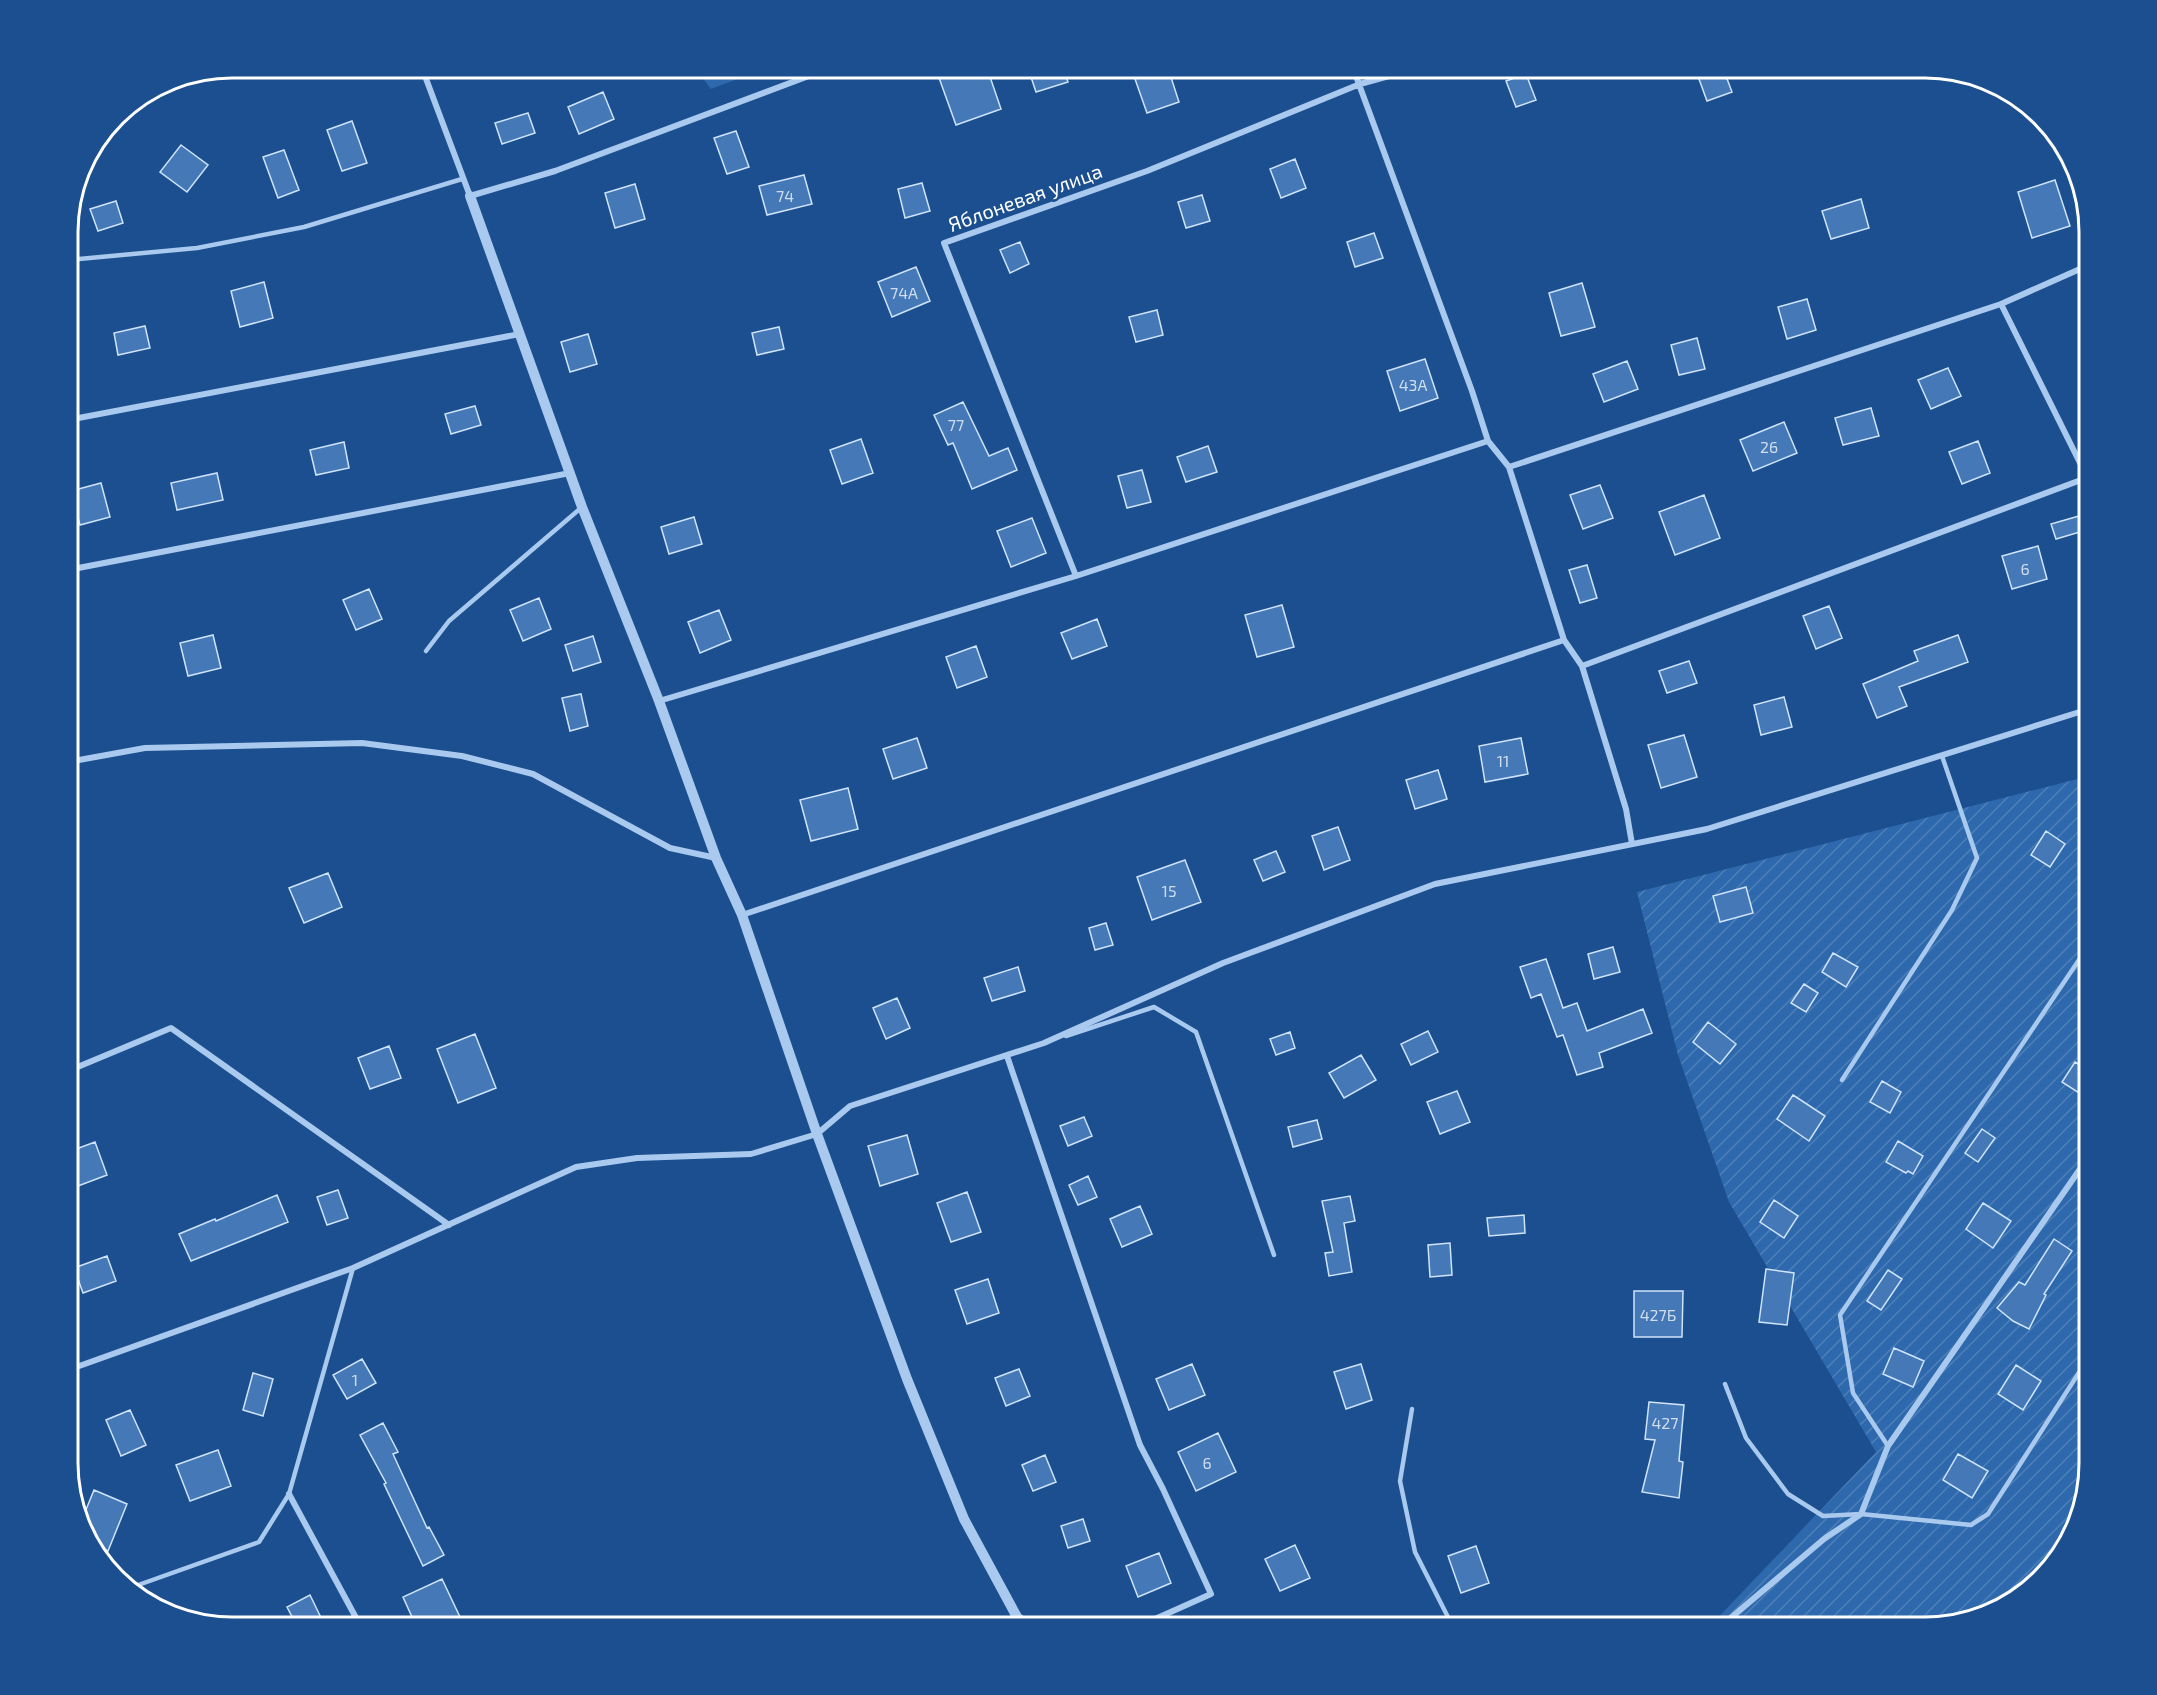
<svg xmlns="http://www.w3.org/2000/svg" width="2157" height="1695" font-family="'Exo 2',sans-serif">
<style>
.green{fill:#2e69ad}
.garden{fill:url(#garden-furrows)}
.building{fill:#4478b7;stroke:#cfe3fa;stroke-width:1.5}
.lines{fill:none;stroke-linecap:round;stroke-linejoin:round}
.service{stroke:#a9c9ee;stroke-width:4.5}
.minor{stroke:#a9c9ee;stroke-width:6}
.tertiary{stroke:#a9c9ee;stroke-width:10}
.labels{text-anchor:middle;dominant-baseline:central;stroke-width:5;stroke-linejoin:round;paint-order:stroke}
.number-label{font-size:16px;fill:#d0dded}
.street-label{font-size:20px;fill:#fff;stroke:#1b4f8f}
.rim{fill:none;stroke:#fff;stroke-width:3}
</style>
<defs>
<pattern id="garden-furrows" width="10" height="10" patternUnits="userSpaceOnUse" patternTransform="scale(1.5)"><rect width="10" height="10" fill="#2e69ad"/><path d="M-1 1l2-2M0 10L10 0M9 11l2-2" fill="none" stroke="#4d80b9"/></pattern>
</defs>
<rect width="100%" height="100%" fill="#1b4f8f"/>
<path class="green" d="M695 68H767L711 89Z"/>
<path class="garden" d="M2089 776V1463L2077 1526 2049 1571 1998 1611 1925 1627H1709L1876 1452 1729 1202 1678 1055 1637 892Z"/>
<path class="building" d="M958 68H987L1001 109 956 125 938 75Z
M1028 68H1063L1068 82 1036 92Z
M1168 68 1179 102 1147 113 1135 79Z
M1695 68H1723L1732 92 1707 101Z
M1526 74 1536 100 1516 107 1506 81Z
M603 92 614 119 579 134 568 107Z
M528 113 535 133 502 144 495 123Z
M352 121 367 163 342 171 327 130Z
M736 131 749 167 727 174 714 138Z
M181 145 208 165 187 192 160 172Z
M284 150 299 190 278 198 263 157Z
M1295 159 1306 188 1281 198 1270 169Z
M804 175 812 204 767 215 759 186Z
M2055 180 2070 226 2032 238 2018 192Z
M922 183 930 211 905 218 898 189Z
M635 184 645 219 615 228 605 193Z
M1202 195 1210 221 1186 228 1178 202Z
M1861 199 1869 228 1831 239 1822 211Z
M116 201 123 223 98 231 90 209Z
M1374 233 1383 258 1355 267 1347 242Z
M1020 242 1029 264 1010 273 1000 250Z
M916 267 930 301 892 317 878 282Z
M264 282 273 318 240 327 231 291Z
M1582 283 1595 327 1561 336 1549 293Z
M1807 299 1816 330 1787 339 1778 307Z
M1157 310 1163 335 1136 342 1129 317Z
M145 326 150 348 118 355 114 333Z
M779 327 784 349 757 355 752 333Z
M588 334 597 364 570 372 561 342Z
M1697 338 1705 369 1679 375 1671 345Z
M1425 359 1438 398 1400 411 1387 371Z
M1627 361 1638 389 1604 402 1593 374Z
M1948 368 1961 396 1931 409 1918 380Z
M963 402 989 456 1008 448 1017 470 972 489 953 443 948 445 934 415Z
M475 406 481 425 451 434 445 414Z
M1871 408 1879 436 1843 445 1835 418Z
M1784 422 1797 453 1753 471 1740 440Z
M861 439 873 473 842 484 830 450Z
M1978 441 1990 473 1962 484 1949 452Z
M344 442 349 468 316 475 310 450Z
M1208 446 1217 472 1186 482 1177 457Z
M1142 470 1151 502 1127 508 1118 476Z
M217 473 223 500 177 510 171 483Z
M101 483 110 517 80 525 71 491Z
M1600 485 1613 518 1583 529 1570 495Z
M1704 495 1720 538 1675 555 1659 512Z
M2086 514 2090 529 2056 539 2051 524Z
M694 517 702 544 669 554 661 527Z
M1032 518 1046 553 1011 567 997 531Z
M2038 546 2047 579 2012 589 2002 556Z
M1587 565 1597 598 1580 603 1569 570Z
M369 589 382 619 356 630 343 600Z
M539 598 551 629 523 641 510 610Z
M1282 605 1294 647 1257 657 1245 615Z
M1829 606 1842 638 1816 649 1803 616Z
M719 610 731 640 700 653 688 622Z
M1097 619 1107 646 1072 659 1061 633Z
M213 635 221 668 188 676 180 643Z
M1958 635 1968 662 1899 687 1907 706 1877 718 1863 684 1918 661 1914 651Z
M593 636 601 662 573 671 565 645Z
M976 646 987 677 957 688 946 657Z
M1689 661 1697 683 1667 693 1659 671Z
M581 694 588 726 570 731 562 698Z
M1784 697 1792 727 1761 735 1754 705Z
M1684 735 1697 777 1661 788 1648 745Z
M917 738 927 768 893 779 883 749Z
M1521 738 1528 774 1485 782 1479 746Z
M1438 770 1447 799 1415 809 1406 780Z
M848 788 858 829 811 841 800 800Z
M1338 827 1350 860 1324 870 1312 836Z
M2046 831 2065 844 2050 867 2031 855Z
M1276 851 1285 872 1263 881 1254 860Z
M1185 860 1201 902 1152 920 1137 877Z
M328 873 342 907 304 923 289 888Z
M1746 887 1753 913 1720 922 1713 896Z
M1106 923 1113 945 1095 950 1089 928Z
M1613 947 1620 972 1594 979 1588 954Z
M1833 953 1858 967 1846 987 1822 972Z
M1546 959 1563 1008 1577 1003 1587 1031 1643 1009 1652 1033 1599 1053 1603 1067 1577 1075 1563 1035 1557 1037 1541 994 1531 998 1520 967Z
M1018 967 1025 991 992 1001 984 978Z
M1804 984 1818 993 1806 1012 1791 1003Z
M897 998 910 1028 886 1039 873 1008Z
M1708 1022 1736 1044 1720 1064 1693 1042Z
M1428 1031 1438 1052 1411 1065 1401 1044Z
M1290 1032 1295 1048 1276 1055 1270 1039Z
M475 1034 496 1088 458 1103 437 1049Z
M389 1046 401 1078 370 1089 358 1058Z
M1361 1055 1376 1080 1344 1098 1329 1073Z
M2075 1062 2090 1071V1100L2062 1082Z
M1882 1081 1901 1092 1890 1113 1870 1102Z
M1457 1091 1470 1122 1440 1134 1427 1102Z
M1793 1095 1825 1116 1809 1141 1777 1119Z
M1084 1117 1092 1136 1068 1146 1060 1126Z
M1317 1120 1322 1139 1293 1147 1288 1127Z
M1982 1129 1995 1138 1978 1162 1965 1153Z
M907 1135 918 1174 880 1186 868 1146Z
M1898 1141 1923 1156 1913 1174 1908 1171 1906 1173 1886 1162Z
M95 1142 107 1175 78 1186 68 1159V1152Z
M1088 1176 1097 1197 1078 1205 1069 1185Z
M338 1190 348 1218 327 1225 317 1197Z
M967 1192 981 1232 951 1242 937 1203Z
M277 1195 288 1222 191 1261 179 1234 215 1219 216 1221Z
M1350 1196 1355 1221 1344 1223 1352 1272 1329 1276 1325 1253 1333 1252 1322 1201Z
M1774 1200 1798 1216 1784 1238 1760 1222Z
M1983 1203 2011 1221 1993 1248 1966 1229Z
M1140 1206 1152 1234 1122 1247 1110 1219Z
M1524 1215 1525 1233 1489 1236 1487 1218Z
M2054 1239 2072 1251 2044 1294 2046 1295 2029 1329 2013 1321 1997 1308 2019 1282 2025 1285Z
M1450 1243 1452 1275 1430 1277 1428 1245Z
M107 1256 116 1281 83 1293 74 1268Z
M1766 1269 1794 1273 1787 1325 1759 1322Z
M1888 1270 1902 1279 1881 1310 1867 1301Z
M988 1279 999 1313 967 1324 955 1290Z
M1634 1291H1683L1682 1337H1634Z
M1894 1348 1924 1361 1913 1387 1883 1374Z
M362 1359 376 1383 347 1399 333 1375Z
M1192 1364 1205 1395 1169 1410 1156 1379Z
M1361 1364 1372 1400 1346 1409 1334 1372Z
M2016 1365 2041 1381 2023 1410 1998 1394Z
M1019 1369 1030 1396 1006 1406 995 1378Z
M253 1373 273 1379 263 1416 243 1410Z
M1649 1402 1684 1405 1679 1461 1683 1462 1679 1498 1642 1492 1655 1440 1645 1439Z
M130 1410 146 1445 121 1456 106 1420Z
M383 1423 398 1452 393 1454 427 1528 429 1527 444 1555 423 1566 384 1484 386 1483 360 1435Z
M1218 1433 1236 1472 1196 1491 1178 1452Z
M218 1450 231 1486 190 1501 176 1465Z
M1958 1454 1988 1471 1972 1498 1943 1480Z
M1045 1455 1056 1482 1033 1491 1022 1465Z
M94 1490 127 1504 108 1551 90 1543 85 1536 81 1522Z
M1083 1519 1090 1541 1068 1548 1061 1526Z
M1295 1545 1310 1578 1280 1591 1265 1559Z
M1476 1546 1489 1583 1461 1593 1448 1556Z
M1159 1553 1171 1583 1138 1597 1126 1566Z
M442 1579 460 1617 439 1628H417L403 1597Z
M310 1595 326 1628H298L287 1607Z"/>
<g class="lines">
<path class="service" d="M79 259 197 248 304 227 462 179
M426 651 449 621 582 507
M1066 1036 1154 1007 1196 1032 1274 1255
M1842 1080 1952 910 1977 858 1942 756
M1725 1384 1746 1438 1788 1494 1823 1516 1861 1514 1971 1525 1988 1514 2089 1357
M1412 1409 1400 1481 1415 1552 1453 1627
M1888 1446 1853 1393 1840 1315 2089 945
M127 1589 259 1542 289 1494 353 1268"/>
<path class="minor" d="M422 68 470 196 555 171 830 68
M1353 68 1472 391 1488 441 1509 467 1564 640 1582 666 1626 809 1632 844
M2001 304 2087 477
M68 420 520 334
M1509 467 2001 304 2089 265
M68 570 570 473
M1076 576 944 243 1147 171 1360 84 1418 68
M1582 666 2089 477
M659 701 1076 576 1488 441
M68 762 145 748 362 743 462 756 533 774 670 848 716 858
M742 915 1564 640
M1007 1056 1140 1445 1163 1489 1211 1594 1137 1627
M68 1071 171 1028 449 1225
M68 1370 353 1268 576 1167 637 1158 751 1154 817 1134 850 1106 1044 1043 1223 963 1435 884 1707 829 2089 709
M289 1494 361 1627
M1720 1627 1824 1539 1861 1514 1888 1446 2089 1156"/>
<path class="tertiary" d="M470 196 582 507 659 701 716 858 742 915 817 1134 907 1379 964 1519 1017 1617 1029 1627"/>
</g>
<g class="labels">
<g class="number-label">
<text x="785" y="195">74</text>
<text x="904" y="292">74А</text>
<text x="1413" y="384">43А</text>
<text x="956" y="424">77</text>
<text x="1769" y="446">26</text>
<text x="2025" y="568">6</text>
<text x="1503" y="760">11</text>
<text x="1169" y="890">15</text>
<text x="1658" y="1314">427Б</text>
<text x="355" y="1379">1</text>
<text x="1665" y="1422">427</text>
<text x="1207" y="1462">6</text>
</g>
<g class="street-label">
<text transform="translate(1025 197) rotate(-20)">Яблоневая улица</text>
</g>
</g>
<path d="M0 0H2157V1695H0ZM232 78H1925A154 154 0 0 1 2079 232V1463A154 154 0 0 1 1925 1617H232A154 154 0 0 1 78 1463V232A154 154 0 0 1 232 78Z" fill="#1b4f8f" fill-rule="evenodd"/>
<path class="rim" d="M232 78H1925A154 154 0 0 1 2079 232V1463A154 154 0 0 1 1925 1617H232A154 154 0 0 1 78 1463V232A154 154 0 0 1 232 78Z"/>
</svg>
